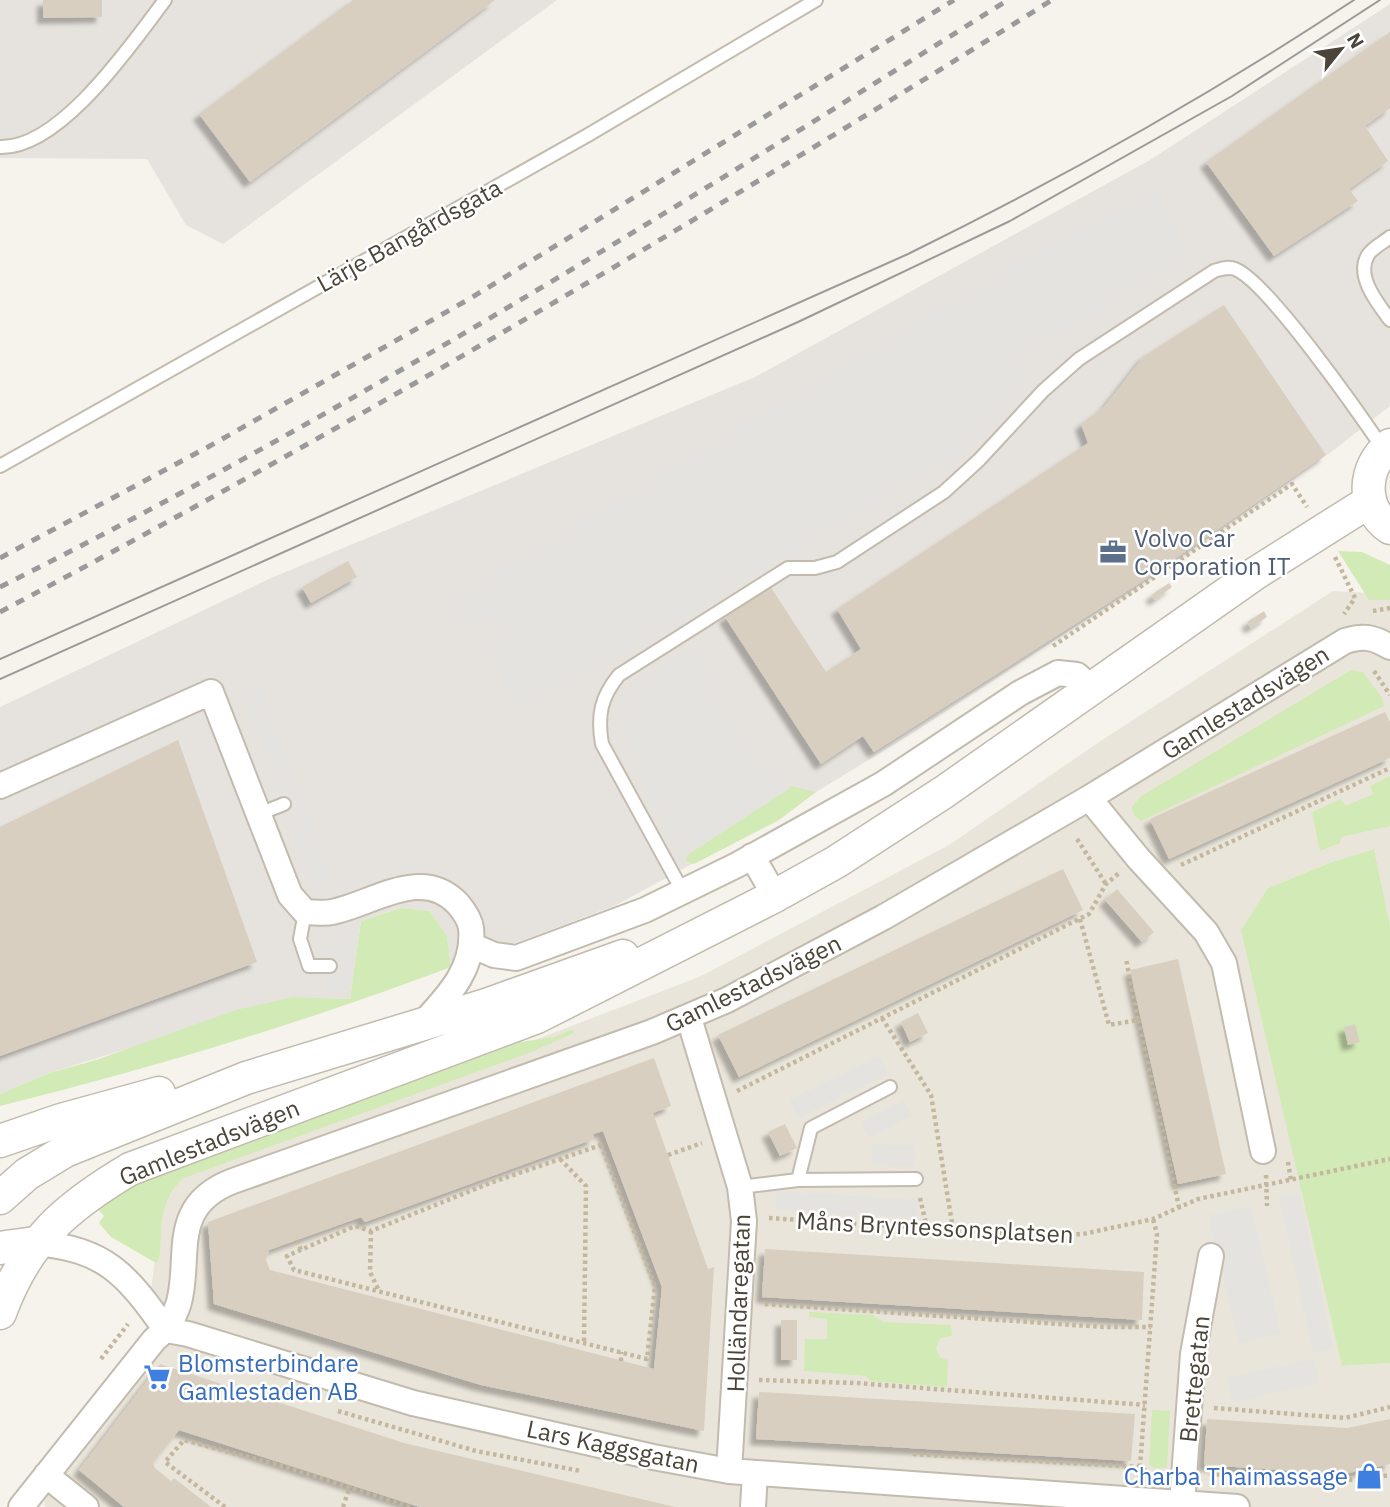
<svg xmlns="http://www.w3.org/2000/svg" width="1390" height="1507" font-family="'IBM Plex Sans',sans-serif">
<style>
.residential{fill:#eae5da}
.industrial{fill:#e6e2dd}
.green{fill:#d2eab5}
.parking{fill:#e5e3e0}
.building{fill:#d8cfc1;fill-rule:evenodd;filter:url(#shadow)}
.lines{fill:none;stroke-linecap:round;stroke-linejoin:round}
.service-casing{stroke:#c2bbae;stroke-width:16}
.minor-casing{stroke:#c2bbae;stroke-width:28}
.tertiary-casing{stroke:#c2bbae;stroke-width:35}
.path{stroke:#c4b79f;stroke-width:4.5;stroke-dasharray:3.5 3.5;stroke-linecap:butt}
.service{stroke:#fff;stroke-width:12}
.minor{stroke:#fff;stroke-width:24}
.tertiary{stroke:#fff;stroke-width:32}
.tram{stroke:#9a9a9a;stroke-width:2}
.rail{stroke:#9a9a9a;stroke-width:5;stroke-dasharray:9 9;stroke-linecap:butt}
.labels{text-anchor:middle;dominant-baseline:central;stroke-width:5;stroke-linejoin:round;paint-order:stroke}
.street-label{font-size:24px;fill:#4b4439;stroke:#fff}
.service-label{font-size:24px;fill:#4e5e75;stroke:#fff;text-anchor:start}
.shop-label{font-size:24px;fill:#366cbe;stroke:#fff;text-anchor:start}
</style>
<defs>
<filter id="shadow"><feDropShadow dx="-6" dy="6" stdDeviation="2" flood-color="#0004"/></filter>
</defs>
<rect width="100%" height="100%" fill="#f6f3ec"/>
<path class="residential" d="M1333 591 1390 594V925L1374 849 1332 862 1268 888 1343 1366 1390 1363V1507H45L40 1471 146 1329 165 1182 699 977 949 845 1102 740Z"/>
<path class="industrial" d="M0 0H557L223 244 186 225 147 159 0 158Z
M1390 4V406L1330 453 1160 572 908 736 744 836 614 906 451 967 447 936 430 911 400 908 361 921 350 999 294 997 49 1073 0 1094V707L271 578 755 377 1150 160Z"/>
<path class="green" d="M1338 551 1362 552 1390 565V600H1369Z
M1351 670 1363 672 1382 698 1384 706 1141 821 1134 815 1132 807 1140 797Z
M1390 776V826L1341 837 1340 843 1320 851 1312 812 1341 799 1346 806 1373 794 1370 786Z
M791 786 816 792 779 820 694 864 686 861 687 854Z
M1374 849 1390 925V1363L1342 1366 1241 930 1268 888 1332 862Z
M401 908 430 911 447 936 451 967C303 1023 153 1068 0 1106V1094L49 1073 96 1060 236 1010 294 997 350 999 361 921Z
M573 1029 574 1033 534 1051 184 1178C150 1205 167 1255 156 1263L111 1237 99 1223 104 1216 97 1208 135 1183 500 1045 555 1037Z
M809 1312 873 1315 883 1322 951 1325 952 1336 940 1338 936 1349 941 1358 948 1360 947 1387 870 1381 866 1376 804 1371 805 1339H827V1319L809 1317Z
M1152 1410 1170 1411 1167 1468H1154L1149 1464Z"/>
<path class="parking" d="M1156 191 1191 259 1016 356 1030 382 960 450 574 682 515 708 505 680 481 648 506 632 493 614 468 628 446 603 990 279Z
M697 646 721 683 711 691 767 773 779 768 790 788 686 856 635 772 645 766 619 724 633 714 622 694Z
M261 687 333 882 315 889 243 693Z
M336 930 358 934 347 993 326 990Z
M879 1056 888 1074 798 1118 789 1100Z
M903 1100 912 1116 869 1138 861 1122Z
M872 1144 915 1146 914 1167 871 1164Z
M776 1191 918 1200 917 1218 776 1210Z
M1300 1193 1333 1349 1313 1353 1279 1198Z
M1251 1206 1281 1333 1239 1343 1208 1216Z
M1314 1359 1319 1383 1232 1402 1227 1378Z"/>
<path class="building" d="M43 0H102V17L43 18Z
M353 0H495L250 182 199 114Z
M1390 32V108L1365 126 1388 161 1349 189 1358 201 1274 256 1206 162Z
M1224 305 1326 455 1135 586 874 752 863 736 821 764 725 617 770 586 826 672 861 649 837 609 1088 443 1081 424 1104 407 1144 356Z
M348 561 357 577 311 603 302 587Z
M1169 583 1172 587 1155 600 1151 595Z
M1264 611 1267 617 1251 628 1247 622Z
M1385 712 1390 722V758L1169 859 1150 819Z
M178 740 257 962 0 1056V827Z
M1063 869 1083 910 739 1077 718 1035Z
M1117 889 1154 932 1142 942 1105 900Z
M1178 959 1226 1174 1178 1184 1130 970Z
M918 1013 928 1033 910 1042 901 1022Z
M1355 1024 1360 1042 1348 1045 1344 1027Z
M654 1058 671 1106 653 1113 708 1269 714 1267 704 1431 481 1385 214 1304 208 1222ZM603 1131 662 1287 654 1369 270 1270 266 1260 269 1250 361 1217 365 1222 594 1139 593 1134Z
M785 1124 797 1148 780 1156 768 1132Z
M765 1249 1144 1272 1142 1320 762 1297Z
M781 1320H797V1360H781Z
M160 1364 404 1443 675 1507H420L179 1430 153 1463 155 1468 171 1481 174 1478 211 1507H124L79 1470Z
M759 1392 1135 1414 1131 1461 756 1439Z
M1207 1419 1347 1428 1390 1419V1464L1344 1474 1204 1465Z"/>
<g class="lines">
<g class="service-casing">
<path id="service" d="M0 147C60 149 131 45 165 0
M1390 237C1384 242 1372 248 1368 255 1355 276 1378 304 1390 320
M0 466 588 135 816 0
M259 814 284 804
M683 892 602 744C597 715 601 697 619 675L788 568H815L837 562 944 492 979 460 1043 391 1079 359 1214 271C1221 269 1228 266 1235 269 1267 281 1361 416 1384 450
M305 912 300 939 309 966H330
M798 1180 811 1128 890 1087
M740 1187 798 1180 916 1179"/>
</g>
<g class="minor-casing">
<path id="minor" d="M0 786 211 692 290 895 305 912C314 912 324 914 332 912 373 904 422 865 458 904 463 910 470 920 471 928 475 967 450 994 425 1021
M1089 798 1138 858 1206 932 1224 963 1263 1151
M752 856 775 896
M471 945 494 955 516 958 645 910 737 865 883 784 1020 693 1058 673 1077 675 1090 687
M689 1018 740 1187 744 1221 729 1471
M35 1243C106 1249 126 1274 166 1330L188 1334 413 1403 653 1457 729 1471 1237 1507
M46 1475 86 1507
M1182 1504 1193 1354 1211 1256
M21 1507 154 1340C214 1292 148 1213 233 1181L652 1032 727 1000 884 917 1089 798 1345 641C1363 635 1373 637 1390 647
M753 1507 755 1473"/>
</g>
<g class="tertiary-casing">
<path id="tertiary" d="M1390 445C1363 467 1360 507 1390 528
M0 1141 61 1120 159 1093
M0 1198 27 1174 65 1151 246 1078 486 1005 623 956
M0 1248 35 1243
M0 1313C26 1241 66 1207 130 1169L537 1017 773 897 836 862 944 792 1256 573 1370 501"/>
</g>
<path class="path" d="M1335 557 1355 598 1344 614
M1373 611 1390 608
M1053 646 1292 484 1307 507
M1374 671 1390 695
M1077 839 1106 884
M1181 865 1390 768
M1080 919 1109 1025 1138 1020 1126 959
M882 1018 931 1095 953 1229
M1138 1020 1179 1207
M737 1091 1089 914 1106 884 1119 873
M601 1145 655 1286 647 1359 294 1270 287 1256 355 1226 371 1231 490 1183Z
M668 1155 702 1143
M560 1159 586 1186 584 1343
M1288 1162 1291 1180
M1266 1175 1267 1206
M920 1198 927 1228
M769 1218 1044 1236 1083 1234 1153 1219 1198 1199 1390 1159
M371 1231 370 1272 379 1291
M297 1240 301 1250
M765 1304 1103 1327H1151
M101 1359 128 1324
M621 1361V1352
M759 1380 856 1383 1145 1405
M1214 1408 1345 1418 1390 1407
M338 1411 476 1451 581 1471
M913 1454 1140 1467 1148 1472
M1140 1467 1157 1234 1153 1219
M1209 1474 1358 1480 1390 1475
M225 1507 165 1462 184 1440 289 1468 410 1507
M343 1507 350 1486"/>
<use href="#service" class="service"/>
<use href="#minor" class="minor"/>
<use href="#tertiary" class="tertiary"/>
<path class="tram" d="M0 659 908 254C1063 178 1210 95 1354 0
M0 679 798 322 1010 221 1232 96 1380 0"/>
<path class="rail" d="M0 558 208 447 471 298 954 0
M0 587C348 413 679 206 1008 0
M0 612C359 422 707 216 1052 0"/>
</g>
<defs>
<g id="office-bare" transform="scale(2.1)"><path d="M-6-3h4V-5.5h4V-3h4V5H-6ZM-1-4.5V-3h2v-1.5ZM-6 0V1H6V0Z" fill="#5c6f8a" stroke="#fff" stroke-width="2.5" paint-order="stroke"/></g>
<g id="supermarket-bare" transform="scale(2.1)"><path d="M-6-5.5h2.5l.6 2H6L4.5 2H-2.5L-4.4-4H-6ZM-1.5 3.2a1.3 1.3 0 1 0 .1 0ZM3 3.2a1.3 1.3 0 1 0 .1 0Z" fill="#3f7fe0" stroke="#fff" stroke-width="2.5" paint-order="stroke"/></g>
<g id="shop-bare" transform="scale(2.1)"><path d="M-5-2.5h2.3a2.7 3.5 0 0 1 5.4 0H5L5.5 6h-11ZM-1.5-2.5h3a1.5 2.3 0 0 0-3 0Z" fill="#3f7fe0" stroke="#fff" stroke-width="2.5" paint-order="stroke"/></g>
</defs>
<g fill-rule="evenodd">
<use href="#office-bare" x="1113" y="552"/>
<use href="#supermarket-bare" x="157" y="1377"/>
<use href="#shop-bare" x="1369" y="1476"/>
</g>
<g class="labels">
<g class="street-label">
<text transform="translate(409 235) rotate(-29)">Lärje Bangårdsgata</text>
<text transform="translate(1245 702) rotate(-32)">Gamlestadsvägen</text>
<text transform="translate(753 983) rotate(-26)">Gamlestadsvägen</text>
<text transform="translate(209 1142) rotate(-22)">Gamlestadsvägen</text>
<text transform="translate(935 1227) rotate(3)">Måns Bryntessonsplatsen</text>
<text transform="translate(738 1303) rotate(-88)">Holländaregatan</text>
<text transform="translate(1194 1379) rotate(-84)">Brettegatan</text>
<text transform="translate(613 1446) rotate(12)">Lars Kaggsgatan</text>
</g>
<g class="service-label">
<text x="1134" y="538">Volvo Car<tspan x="1134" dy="28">Corporation IT</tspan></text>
</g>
<g class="shop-label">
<text x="178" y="1363">Blomsterbindare<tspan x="178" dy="28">Gamlestaden AB</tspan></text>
<text x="1348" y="1476" text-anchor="end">Charba Thaimassage</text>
</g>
</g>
<g transform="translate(1341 49) rotate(60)" stroke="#ffffff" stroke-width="5" paint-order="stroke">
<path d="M0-5L12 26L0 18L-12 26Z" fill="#4b4439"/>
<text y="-10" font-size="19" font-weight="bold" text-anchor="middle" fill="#4b4439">N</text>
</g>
</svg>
